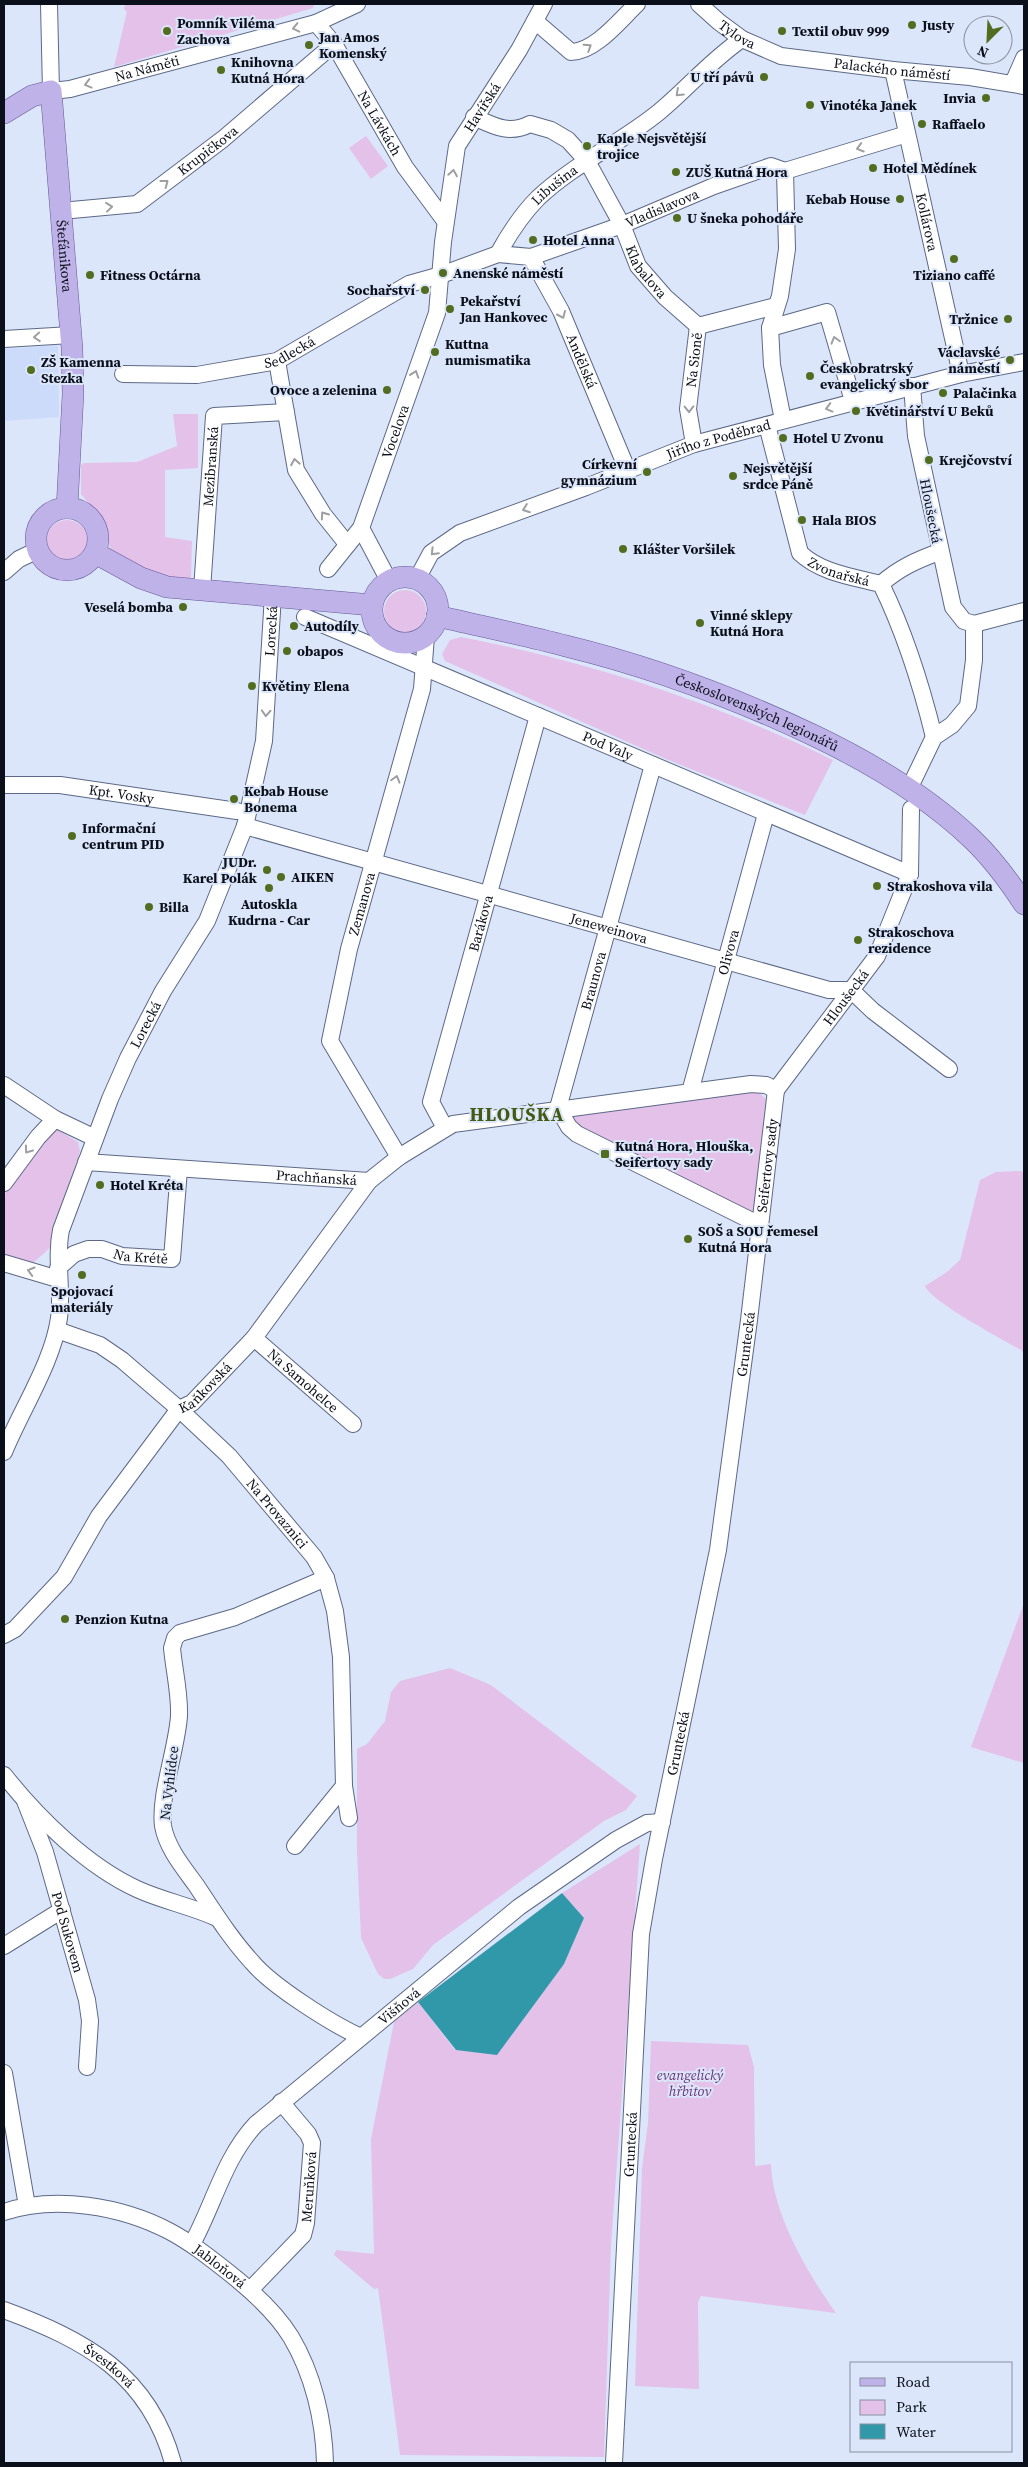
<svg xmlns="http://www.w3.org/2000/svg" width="1028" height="2467" font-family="'Source Serif 4',serif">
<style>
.built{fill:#ccdbfa}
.green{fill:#e3c1e9}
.water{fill:#3098a8}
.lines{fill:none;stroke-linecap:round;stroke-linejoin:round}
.minor-casing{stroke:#5c6986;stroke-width:18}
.major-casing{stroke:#645896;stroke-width:22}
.minor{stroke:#fff;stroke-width:16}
.major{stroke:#bfb2e8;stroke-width:21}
.oneway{stroke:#9d9fa3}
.poi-dot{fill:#526d20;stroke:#dce6fa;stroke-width:2}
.labels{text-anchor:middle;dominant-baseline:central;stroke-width:4;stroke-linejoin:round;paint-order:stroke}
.poi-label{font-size:14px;font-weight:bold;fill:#0a0f1a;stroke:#dce6fa;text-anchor:start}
.street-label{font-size:14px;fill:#0a0f1a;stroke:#dce6fa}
.park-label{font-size:14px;font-style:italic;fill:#6c3276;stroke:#dce6fa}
.district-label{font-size:19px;font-weight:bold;letter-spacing:1px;fill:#425a13;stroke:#dce6fa}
</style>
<rect width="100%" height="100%" fill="#dce6fa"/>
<path class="built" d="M58 345 59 417 4 421V349Z"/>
<path class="green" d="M125 4H314L313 8 114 67 127 11 124 10Z
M366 136 388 166 371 179 349 148Z
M173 414H198V468L165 470V537L192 541 191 579 154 577 111 550 100 518 81 494V465L84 463 137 462 177 446Z
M47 540a20 20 0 1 1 40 0a20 20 0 1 1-40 0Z
M384 611a21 21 0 1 1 42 0a21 21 0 1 1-42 0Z
M461 637C590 662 714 702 833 760L805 815 666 759 445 661 442 654 450 640Z
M757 1091 768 1101 758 1210 753 1213 582 1129 576 1124 572 1114Z
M53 1127 78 1142 80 1151 55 1229 51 1247 33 1263 4 1255V1195Z
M1021 1171 1024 1173V1352C1006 1341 931 1302 925 1286L947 1272 960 1260 980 1180 996 1172Z
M1024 1603V1763L971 1747Z
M450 1668 491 1685 637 1796 626 1810 604 1821 433 1945 413 1969 390 1979H384L378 1974 361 1938 357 1852V1749L367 1744 385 1721 391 1692 400 1681Z
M640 1844 611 2246 604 2457 400 2455 378 2288 374 2289 334 2255 336 2250 374 2254 371 2139 394 2022 418 2002 455 2050 564 1964 584 1918 562 1893Z
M651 2041 748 2045 754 2067 755 2166 771 2164C772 2213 808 2274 836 2313L701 2296 698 2302 699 2389 635 2386 642 2168 648 2123Z"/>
<path class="water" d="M562 1893 584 1918 564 1964 497 2055 456 2050 418 2002Z"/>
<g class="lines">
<g class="minor-casing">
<g id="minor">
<path id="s1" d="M49 4 51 91 70 89 316 23 357 4"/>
<path id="s2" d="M699 4 719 22 742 39 781 56 893 70 970 77 1024 86"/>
<path d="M535 21 571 52C595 52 620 20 637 4"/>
<path id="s3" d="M316 23 334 44 405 167 445 221"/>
<path id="s4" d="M893 70 961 374"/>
<path d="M1013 83 1024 58"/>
<path id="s5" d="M474 117C494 126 509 135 530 124L551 130 568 140 587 161 622 225 638 266 665 297 698 326"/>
<path id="s6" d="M61 211 137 204 223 139 334 44"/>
<path id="s7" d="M498 254C509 234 522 214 538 198 574 164 621 143 659 112 688 88 711 60 742 39"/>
<path id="s8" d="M531 257 561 311 627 469"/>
<path d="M698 326 776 306"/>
<path d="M770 328 827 312 853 401"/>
<path d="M4 339 71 335"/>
<path d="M277 361 296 470 323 514 347 544"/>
<path id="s9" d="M123 374 197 375 277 361 409 284 441 275 498 254 531 257 622 225 714 186 771 166 785 171 907 134"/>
<path d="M783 420 772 365 770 328 780 296 787 249 785 171"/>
<path id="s10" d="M767 425 800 553C821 573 854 577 881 584 905 633 921 684 934 737"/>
<path id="s11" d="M694 444 688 409 698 326"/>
<path d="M361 528 389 581"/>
<path id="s12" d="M328 569 361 528 437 313 443 242 457 146 519 50 544 4"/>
<path d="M4 572 19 559 38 550"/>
<path id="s13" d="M417 579 431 553 460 533 586 487 694 444 961 374 1024 362"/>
<path d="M881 584C899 568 917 560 939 552"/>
<path id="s14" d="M202 590 214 416 286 412"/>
<path id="s15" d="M305 617 910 874"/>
<path d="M974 624 1024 611"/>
<path id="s16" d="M4 785H60L237 811"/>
<path d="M909 789 934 737 952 725 968 706 974 660V624L964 621 953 607 916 436 912 386"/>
<path id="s17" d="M245 826 829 990H851"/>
<path d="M851 990 873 1011 949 1069"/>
<path d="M4 1085 55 1119 95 1138"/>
<path id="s18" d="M776 1090 877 956 910 874 911 809"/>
<path id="s19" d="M690 1092 766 814"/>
<path id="s20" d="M558 1108 653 765"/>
<path d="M558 1108 569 1127 577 1134 760 1225"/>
<path id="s21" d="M445 1128 431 1102 538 716"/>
<path id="s22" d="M399 1157 330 1041 349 949 422 689 426 636"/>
<path id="s23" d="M86 1162 369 1181"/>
<path d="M4 1183 38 1137 55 1119"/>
<path d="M4 1263 58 1279"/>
<path id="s24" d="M58 1268 74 1254 88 1249H102L122 1256 172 1259 179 1169"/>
<path id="s25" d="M57 1330 100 1345 122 1360 179 1409 229 1456 314 1557 326 1578 335 1611 341 1657 344 1786 349 1818"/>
<path id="s26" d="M254 1338 353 1424"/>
<path id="s27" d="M4 1452C21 1410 53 1362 59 1318 63 1288 55 1259 61 1230L110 1099 128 1058 163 991 207 921 245 826 264 741 273 595"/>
<path d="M326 1578 235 1617 180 1633 175 1638 172 1648C174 1670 180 1694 179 1716 177 1748 159 1796 163 1826 167 1848 183 1867 196 1885 214 1912 230 1938 252 1962 272 1986 332 2024 361 2037"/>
<path id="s28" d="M4 1635 15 1629 64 1577 99 1516 179 1409 192 1403 254 1338 369 1181 399 1157 453 1124 751 1084 766 1085 776 1090"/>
<path d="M4 1775C38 1818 87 1866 137 1889 163 1901 191 1906 217 1918"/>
<path id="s29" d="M25 1801 45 1852 87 2000 90 2021 87 2067"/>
<path d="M295 1846 344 1786"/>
<path d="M4 1946 62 1910"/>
<path d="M4 2073 27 2206"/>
<path id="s30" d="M4 2212C55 2195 121 2206 169 2231 190 2242 209 2257 228 2272 251 2290 275 2311 291 2337 313 2374 324 2420 325 2463"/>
<path id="s31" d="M192 2244C214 2204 224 2158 256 2124L519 1907 616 1840 647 1823 662 1822"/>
<path id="s32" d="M250 2290 303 2235 306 2223 312 2143 308 2134 281 2102"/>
<path id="s33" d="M4 2310C85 2340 149 2374 173 2463"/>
<path id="s34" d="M614 2463 641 1934 654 1859 718 1550 749 1320 776 1090"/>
</g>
</g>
<g class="major-casing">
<g id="major">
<path id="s35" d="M4 113 32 96 51 91 72 348 73 394 67 508"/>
<circle cx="67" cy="539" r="31"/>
<path d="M95 553 141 578 167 587 372 605"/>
<circle cx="405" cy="610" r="33"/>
<path id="s36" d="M437 616C480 626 524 635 566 646 652 667 735 698 815 736 871 763 926 795 972 839 992 858 1009 881 1024 904"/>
</g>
</g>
<use href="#minor" class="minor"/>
<use href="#major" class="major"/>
</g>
<defs><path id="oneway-chevron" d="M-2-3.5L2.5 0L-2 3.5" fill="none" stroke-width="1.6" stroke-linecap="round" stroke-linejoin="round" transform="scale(1.25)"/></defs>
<g class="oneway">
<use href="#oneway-chevron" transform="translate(296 28) rotate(167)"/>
<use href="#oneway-chevron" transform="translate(588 47) rotate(-33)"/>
<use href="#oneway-chevron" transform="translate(88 84) rotate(165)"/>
<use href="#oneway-chevron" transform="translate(679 93) rotate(137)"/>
<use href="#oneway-chevron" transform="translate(860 148) rotate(163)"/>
<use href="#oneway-chevron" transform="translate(453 173) rotate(-81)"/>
<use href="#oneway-chevron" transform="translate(165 183) rotate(-37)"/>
<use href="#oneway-chevron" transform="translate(109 207) rotate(-6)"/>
<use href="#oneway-chevron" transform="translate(562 315) rotate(66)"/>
<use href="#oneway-chevron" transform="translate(37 337) rotate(176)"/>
<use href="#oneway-chevron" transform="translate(835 340) rotate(-106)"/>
<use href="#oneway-chevron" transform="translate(415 374) rotate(-71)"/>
<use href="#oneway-chevron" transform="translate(829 408) rotate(165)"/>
<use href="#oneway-chevron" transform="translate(689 409) rotate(89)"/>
<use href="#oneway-chevron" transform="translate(295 462) rotate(-100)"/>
<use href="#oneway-chevron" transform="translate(526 509) rotate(160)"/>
<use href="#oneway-chevron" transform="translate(324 515) rotate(-125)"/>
<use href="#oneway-chevron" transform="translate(434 552) rotate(134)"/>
<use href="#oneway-chevron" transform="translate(266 713) rotate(93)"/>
<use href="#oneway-chevron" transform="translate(396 779) rotate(-74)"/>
<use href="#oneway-chevron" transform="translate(28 1150) rotate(126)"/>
<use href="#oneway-chevron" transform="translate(31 1271) rotate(-164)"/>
</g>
<g class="poi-dot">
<circle cx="912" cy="25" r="5"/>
<circle cx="167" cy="31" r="5"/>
<circle cx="782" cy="31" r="5"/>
<circle cx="309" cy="45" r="5"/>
<circle cx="221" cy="70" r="5"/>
<circle cx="764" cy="77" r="5"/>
<circle cx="986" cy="98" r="5"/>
<circle cx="810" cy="105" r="5"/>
<circle cx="922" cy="124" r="5"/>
<circle cx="587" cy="146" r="5"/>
<circle cx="873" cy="168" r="5"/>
<circle cx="676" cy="172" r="5"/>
<circle cx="900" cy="199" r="5"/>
<circle cx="677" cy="218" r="5"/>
<circle cx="533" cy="240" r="5"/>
<circle cx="954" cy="259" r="5"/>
<circle cx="443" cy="273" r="5"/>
<circle cx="90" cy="275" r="5"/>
<circle cx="425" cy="290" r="5"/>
<circle cx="450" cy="309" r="5"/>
<circle cx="1008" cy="319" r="5"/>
<circle cx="435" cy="352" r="5"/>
<circle cx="1010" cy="360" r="5"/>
<circle cx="31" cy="370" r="5"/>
<circle cx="810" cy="376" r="5"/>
<circle cx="387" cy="390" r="5"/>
<circle cx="943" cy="393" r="5"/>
<circle cx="856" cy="411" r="5"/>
<circle cx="783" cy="438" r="5"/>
<circle cx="929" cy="460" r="5"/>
<circle cx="647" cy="472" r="5"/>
<circle cx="733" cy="476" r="5"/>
<circle cx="802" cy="520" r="5"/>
<circle cx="623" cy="549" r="5"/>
<circle cx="183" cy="607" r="5"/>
<circle cx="700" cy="623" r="5"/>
<circle cx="294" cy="626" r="5"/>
<circle cx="287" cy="651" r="5"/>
<circle cx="252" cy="686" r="5"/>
<circle cx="234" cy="799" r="5"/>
<circle cx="72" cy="836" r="5"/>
<circle cx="267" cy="870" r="5"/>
<circle cx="281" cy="877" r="5"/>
<circle cx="877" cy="886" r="5"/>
<circle cx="269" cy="888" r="5"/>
<circle cx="149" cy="907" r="5"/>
<circle cx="858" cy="940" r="5"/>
<rect x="600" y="1149" width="10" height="10" rx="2.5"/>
<circle cx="100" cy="1185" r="5"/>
<circle cx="688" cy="1239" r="5"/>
<circle cx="82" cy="1275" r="5"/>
<circle cx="65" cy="1619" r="5"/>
</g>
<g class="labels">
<g class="poi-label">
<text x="177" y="23">Pomník Viléma<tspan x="177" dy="16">Zachova</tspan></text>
<text x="922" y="25">Justy</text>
<text x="792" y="31">Textil obuv 999</text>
<text x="319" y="37">Jan Amos<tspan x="319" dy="16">Komenský</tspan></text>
<text x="231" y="62">Knihovna<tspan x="231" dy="16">Kutná Hora</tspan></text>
<text x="754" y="77" text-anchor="end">U tří pávů</text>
<text x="976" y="98" text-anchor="end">Invia</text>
<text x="820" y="105">Vinotéka Janek</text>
<text x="932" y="124">Raffaelo</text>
<text x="597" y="138">Kaple Nejsvětější<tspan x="597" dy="16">trojice</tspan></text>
<text x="883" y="168">Hotel Mědínek</text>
<text x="686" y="172">ZUŠ Kutná Hora</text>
<text x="890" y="199" text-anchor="end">Kebab House</text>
<text x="687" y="218">U šneka pohodáře</text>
<text x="543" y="240">Hotel Anna</text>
<text x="453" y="273">Anenské náměstí</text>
<text x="100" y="275">Fitness Octárna</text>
<text x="954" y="275" text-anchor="middle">Tiziano caffé</text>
<text x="415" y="290" text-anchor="end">Sochařství</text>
<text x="460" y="301">Pekařství<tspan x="460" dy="16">Jan Hankovec</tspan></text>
<text x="998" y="319" text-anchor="end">Tržnice</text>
<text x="445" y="344">Kuttna<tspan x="445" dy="16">numismatika</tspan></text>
<text x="1000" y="352" text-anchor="end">Václavské<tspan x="1000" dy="16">náměstí</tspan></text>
<text x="41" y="362">ZŠ Kamenna<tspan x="41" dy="16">Stezka</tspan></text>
<text x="820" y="368">Českobratrský<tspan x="820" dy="16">evangelický sbor</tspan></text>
<text x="377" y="390" text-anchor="end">Ovoce a zelenina</text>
<text x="953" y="393">Palačinka</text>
<text x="866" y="411">Květinářství U Beků</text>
<text x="793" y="438">Hotel U Zvonu</text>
<text x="939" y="460">Krejčovství</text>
<text x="637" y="464" text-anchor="end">Církevní<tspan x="637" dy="16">gymnázium</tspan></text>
<text x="743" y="468">Nejsvětější<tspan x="743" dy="16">srdce Páně</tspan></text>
<text x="812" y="520">Hala BIOS</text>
<text x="633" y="549">Klášter Voršilek</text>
<text x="173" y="607" text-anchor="end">Veselá bomba</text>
<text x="710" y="615">Vinné sklepy<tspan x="710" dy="16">Kutná Hora</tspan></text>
<text x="304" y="626">Autodíly</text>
<text x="297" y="651">obapos</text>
<text x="262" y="686">Květiny Elena</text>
<text x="244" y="791">Kebab House<tspan x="244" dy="16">Bonema</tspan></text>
<text x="82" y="828">Informační<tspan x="82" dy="16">centrum PID</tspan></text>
<text x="257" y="862" text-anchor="end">JUDr.<tspan x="257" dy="16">Karel Polák</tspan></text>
<text x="291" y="877">AIKEN</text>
<text x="887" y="886">Strakoshova vila</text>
<text x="269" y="904" text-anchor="middle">Autoskla<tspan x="269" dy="16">Kudrna - Car</tspan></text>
<text x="159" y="907">Billa</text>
<text x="868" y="932">Strakoschova<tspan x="868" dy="16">rezidence</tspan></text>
<text x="615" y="1146">Kutná Hora, Hlouška,<tspan x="615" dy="16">Seifertovy sady</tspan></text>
<text x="110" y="1185">Hotel Kréta</text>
<text x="698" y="1231">SOŠ a SOU řemesel<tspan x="698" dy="16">Kutná Hora</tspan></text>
<text x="82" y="1291" text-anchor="middle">Spojovací<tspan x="82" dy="16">materiály</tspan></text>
<text x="75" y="1619">Penzion Kutna</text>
</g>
<g class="street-label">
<text stroke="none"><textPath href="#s2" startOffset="49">Tylova</textPath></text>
<text stroke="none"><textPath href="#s1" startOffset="186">Na Náměti</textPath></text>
<text stroke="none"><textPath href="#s2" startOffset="210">Palackého náměstí</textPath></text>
<text stroke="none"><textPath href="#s12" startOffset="495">Havířská</textPath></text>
<text stroke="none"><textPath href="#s3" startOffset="119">Na Lávkách</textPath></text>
<text stroke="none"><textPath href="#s6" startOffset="165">Krupičkova</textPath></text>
<text stroke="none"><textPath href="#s7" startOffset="90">Libušina</textPath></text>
<text stroke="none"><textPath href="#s9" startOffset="575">Vladislavova</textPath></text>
<text stroke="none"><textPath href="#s4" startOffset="156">Kollárova</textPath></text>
<text stroke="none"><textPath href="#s35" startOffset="218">Štefánikova</textPath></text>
<text stroke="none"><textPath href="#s5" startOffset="255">Klabalova</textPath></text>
<text stroke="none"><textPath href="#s9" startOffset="170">Sedlecká</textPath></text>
<text stroke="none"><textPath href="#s11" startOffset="85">Na Sioně</textPath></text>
<text stroke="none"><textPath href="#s8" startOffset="116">Andělská</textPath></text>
<text stroke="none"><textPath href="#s12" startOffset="155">Vocelova</textPath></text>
<text stroke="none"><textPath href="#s13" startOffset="340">Jiřího z Poděbrad</textPath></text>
<text stroke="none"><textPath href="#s14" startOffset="124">Mezibranská</textPath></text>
<text transform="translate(931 511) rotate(79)">Hloušecká</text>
<text stroke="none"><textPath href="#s10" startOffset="176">Zvonařská</textPath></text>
<text stroke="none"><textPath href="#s27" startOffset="876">Lorecká</textPath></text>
<text stroke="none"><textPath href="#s36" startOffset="335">Československých legionářů</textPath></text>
<text stroke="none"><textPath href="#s15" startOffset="329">Pod Valy</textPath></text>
<text stroke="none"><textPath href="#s16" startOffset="118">Kpt. Vosky</textPath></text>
<text stroke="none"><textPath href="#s22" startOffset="276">Zemanova</textPath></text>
<text stroke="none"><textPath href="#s21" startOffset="215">Barákova</textPath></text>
<text stroke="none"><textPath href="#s17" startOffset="378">Jeneweinova</textPath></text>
<text stroke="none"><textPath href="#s19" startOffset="145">Olivova</textPath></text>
<text stroke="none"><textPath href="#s20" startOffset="132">Braunova</textPath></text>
<text stroke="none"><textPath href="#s18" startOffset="116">Hloušecká</textPath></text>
<text stroke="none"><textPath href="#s27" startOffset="456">Lorecká</textPath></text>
<text stroke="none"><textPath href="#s34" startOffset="1309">Seifertovy sady</textPath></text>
<text stroke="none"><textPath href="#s23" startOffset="231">Prachňanská</textPath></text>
<text stroke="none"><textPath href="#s24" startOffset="90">Na Krétě</textPath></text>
<text stroke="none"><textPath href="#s34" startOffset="1129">Gruntecká</textPath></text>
<text stroke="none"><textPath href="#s26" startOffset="65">Na Samohelce</textPath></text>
<text stroke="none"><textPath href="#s28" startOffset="322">Kaňkovská</textPath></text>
<text stroke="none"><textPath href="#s25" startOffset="291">Na Provaznici</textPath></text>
<text stroke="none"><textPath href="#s34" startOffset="724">Gruntecká</textPath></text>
<text transform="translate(169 1783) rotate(-83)">Na Vyhlídce</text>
<text stroke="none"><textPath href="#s29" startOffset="138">Pod Sukovem</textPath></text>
<text stroke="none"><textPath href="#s31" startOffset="322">Višňová</textPath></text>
<text stroke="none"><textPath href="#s34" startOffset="319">Gruntecká</textPath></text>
<text stroke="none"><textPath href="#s32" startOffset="125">Meruňková</textPath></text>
<text stroke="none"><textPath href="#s30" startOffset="232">Jabloňová</textPath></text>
<text stroke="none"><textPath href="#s33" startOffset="120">Švestková</textPath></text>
</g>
<g class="park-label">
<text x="690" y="2075">evangelický<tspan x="690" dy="16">hřbitov</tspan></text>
</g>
<g class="district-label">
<text x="517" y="1114">HLOUŠKA</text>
</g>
</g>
<rect width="1028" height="2467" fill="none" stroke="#0a0f1a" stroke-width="10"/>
<rect x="850" y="2362" width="162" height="90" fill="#dce6fa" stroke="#8890a0"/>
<rect x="860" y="2378" width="25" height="8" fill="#bfb2e8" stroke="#8890a0"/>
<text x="896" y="2387" font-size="15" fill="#0a0f1a">Road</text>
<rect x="860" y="2400" width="25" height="15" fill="#e3c1e9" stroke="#8890a0"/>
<text x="896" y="2412" font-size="15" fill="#0a0f1a">Park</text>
<rect x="860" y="2424" width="25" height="15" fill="#3098a8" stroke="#8890a0"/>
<text x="896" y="2437" font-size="15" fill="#0a0f1a">Water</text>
<g transform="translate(988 40) rotate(204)"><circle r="24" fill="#dce6fa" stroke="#8890a0"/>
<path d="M0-4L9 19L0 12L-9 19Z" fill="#526d20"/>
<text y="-8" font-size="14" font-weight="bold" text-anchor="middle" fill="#0a0f1a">N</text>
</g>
</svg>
